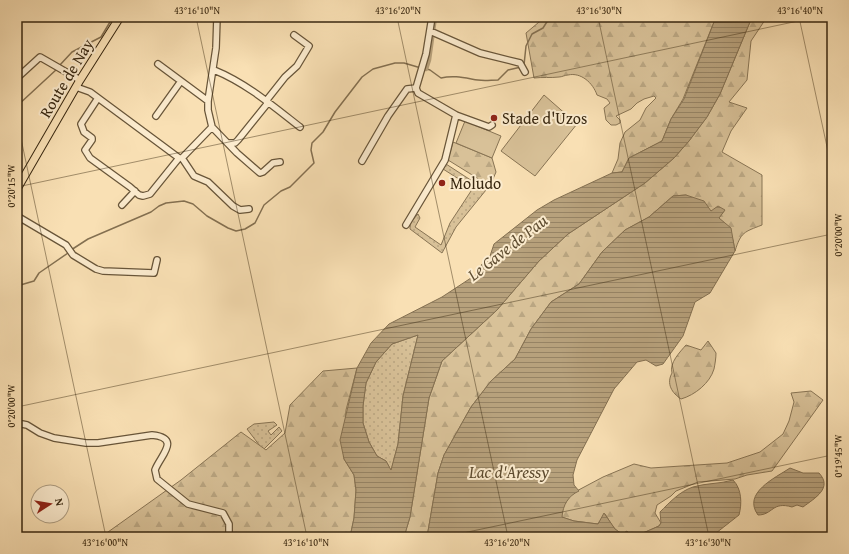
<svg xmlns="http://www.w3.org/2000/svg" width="849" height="554" font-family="'Gentium Book Plus',serif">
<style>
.grass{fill:url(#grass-dots);stroke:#887454}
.forest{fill:url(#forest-firs);stroke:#887454}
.garden{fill:#d8c198;stroke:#887454}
.water{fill:url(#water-rules);stroke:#847051;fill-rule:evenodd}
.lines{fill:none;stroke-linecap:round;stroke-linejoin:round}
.stream{stroke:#847051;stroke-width:1.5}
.canal{stroke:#b7a17c;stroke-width:4.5}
.minor-casing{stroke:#685539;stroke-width:8}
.major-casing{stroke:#382710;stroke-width:9}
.minor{stroke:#fbebce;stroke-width:5.5}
.major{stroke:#f9e0b4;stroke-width:7}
.ticks{fill:none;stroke:#382710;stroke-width:1;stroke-opacity:0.45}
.poi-dot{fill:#8f2418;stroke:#fbebce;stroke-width:1.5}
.labels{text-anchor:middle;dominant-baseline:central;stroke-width:4;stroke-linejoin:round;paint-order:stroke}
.street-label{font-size:16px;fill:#382710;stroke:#fbebce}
.poi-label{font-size:16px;fill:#382710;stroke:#fbebce;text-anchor:start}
.water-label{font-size:17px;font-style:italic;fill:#5e4c30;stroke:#fbebce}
.neatline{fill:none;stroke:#382710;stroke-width:1.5}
.ticks-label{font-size:10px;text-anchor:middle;fill:#382710}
</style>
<defs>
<pattern id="grass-dots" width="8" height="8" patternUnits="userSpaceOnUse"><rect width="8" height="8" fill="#d8c198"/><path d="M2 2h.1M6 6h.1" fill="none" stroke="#baa682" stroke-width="1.8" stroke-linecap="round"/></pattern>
<pattern id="forest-firs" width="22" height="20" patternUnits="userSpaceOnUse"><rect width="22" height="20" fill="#d8c198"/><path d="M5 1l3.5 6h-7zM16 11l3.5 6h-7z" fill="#baa682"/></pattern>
<pattern id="water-rules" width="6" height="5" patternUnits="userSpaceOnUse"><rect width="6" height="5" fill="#b7a17c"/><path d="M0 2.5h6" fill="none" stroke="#968364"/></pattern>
</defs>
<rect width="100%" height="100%" fill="#f9e0b4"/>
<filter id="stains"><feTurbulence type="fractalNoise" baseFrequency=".005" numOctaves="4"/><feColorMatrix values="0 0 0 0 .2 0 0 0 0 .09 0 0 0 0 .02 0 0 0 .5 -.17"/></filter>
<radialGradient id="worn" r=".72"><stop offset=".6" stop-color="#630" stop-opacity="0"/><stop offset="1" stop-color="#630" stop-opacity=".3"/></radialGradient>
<path class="grass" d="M446 164 486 190 456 227 442 253 410 229V223L418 214 420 218 415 227 441 245 450 223 473 188 443 169Z
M418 335 403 396 398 444 391 471 386 461 377 456 369 442 363 423V406L366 383 376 362 392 344Z
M274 422 277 425 268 431 271 435 279 427 282 431 263 450 247 429 254 424Z"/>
<path class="forest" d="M545 17H716L683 99 671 119 662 141 629 158 622 172 612 173 618 159 620 143 625 132 640 120 646 108 656 98 654 96 644 99 637 103 631 109 616 116 620 120V123L616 125H611L606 120 604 108 610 103 607 99 597 95C593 83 581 72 568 75 565 75 562 77 559 77 551 78 542 77 534 78L526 33Z
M752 17H767L751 41 747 80 729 102 747 108 731 131 722 152 762 175V225C744 232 741 232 735 251L733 240 719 218 724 211H711L686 195 673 196 649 217 625 230 602 252 579 284 551 302 531 329 515 359 491 381 471 407 444 455 438 473 427 537H404L410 517 429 398 442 361 497 310 539 261 568 234 645 183 674 158 689 141 707 117 720 94Z
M453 142 492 158 496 172 490 186 448 160Z
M708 341 716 353C716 358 715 364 714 369 710 383 695 395 681 399 672 393 666 384 672 373 669 363 680 352 686 345L701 350Z
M357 368 346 410 344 459 354 475 356 490 354 518 350 537H101L181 480 241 432 266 450 285 433 290 405 323 371Z
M811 391 823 400 772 471 747 475 735 479 698 482 676 491 671 496 657 505 655 513 661 523 659 526C645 532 629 542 615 529 611 525 608 518 605 514L598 524 574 521 561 517 563 507 571 494 603 477 634 464 651 468 727 463 760 452 783 434 789 421 794 402 791 393Z"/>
<path class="garden" d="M544 95 577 124 535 176 501 151Z
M465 121 501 136 492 158 456 143Z"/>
<path class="water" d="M716 17H752L720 94 707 117 689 141 674 158 645 183 568 234 539 261 497 310 442 361 429 398 410 517 404 537H350L354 518 356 490 354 475 344 459 340 440 357 368 371 343 389 324 442 297 477 274 482 264 490 256 494 244 537 210 554 200 612 173 622 172 629 158 662 141 671 119 684 99ZM418 335 403 396 398 444 391 470 386 461 377 456 369 442 363 423V406L366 383 376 362 392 344Z
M686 195 704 201 711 211 718 206 725 210 719 218 731 228 735 251 710 293 695 302 683 336 663 364 656 366 646 360 637 362 614 389 577 460 573 475 574 485 579 491C568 496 563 505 562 517L574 521 598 524 604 513 615 529 622 534 627 531 630 535 636 536 659 526 661 523 660 512C669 503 680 491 693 487 706 483 720 484 733 480 742 489 742 504 739 515L711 537H427L438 473 444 455 471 407 491 381 515 359 531 329 551 302 579 284 602 252 625 230 649 217 673 196Z
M790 468 803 473H819C833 488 815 498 803 507L797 505 792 507C772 501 773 515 758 515 742 493 775 478 790 468Z"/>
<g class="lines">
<path class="stream" d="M524 65 526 46 532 34 543 28 550 17
M59 66 72 52 101 37 113 17
M424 68 430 70 441 78C454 75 465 78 478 80 485 81 491 80 498 80L508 70 521 67
M17 106 57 69
M71 250 88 239 151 212 159 206 166 203 184 201 193 204 207 216 228 228 236 231 245 229 255 223 264 205 281 191 290 187 314 163 311 150 312 143 323 132 335 112 362 77 373 69 395 63H404L421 68
M17 286 34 281 39 273 68 253"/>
<path class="canal" d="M426 69 429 60 435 17"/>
<g class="minor-casing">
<path id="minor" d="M217 17 216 48 208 101V110L212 127 182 158 194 176 208 182 233 206 240 210 249 209
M432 17 426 54 416 88 418 93 456 115 489 127 492 125
M430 31 480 53 520 63 525 72
M158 64 208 101
M214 70C246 83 273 106 300 127
M17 78 40 57 80 80
M76 87 90 92 179 158H182
M98 98 81 124 84 132 92 138V140L85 150 90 158 130 187 139 195 143 196 150 194 179 158
M156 116 181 81
M212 127 237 153 260 173 263 172 273 163 280 162
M228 143H235L238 140 267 104 266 101 285 77 297 66 309 46 294 35
M362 161 388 116 407 89 416 88
M122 205 135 191
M17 216 66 245 73 255 96 269 103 271 154 273 157 260
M406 225 445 160 456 115
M17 426 22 424 27 425 40 433 54 438 86 443H98L152 435C182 438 160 456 155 470L157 479 188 504 223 513 229 524V533"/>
</g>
<g class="major-casing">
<path id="major" d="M17 189 80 80 120 17"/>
</g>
<use href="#minor" class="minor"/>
<use href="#major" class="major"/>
</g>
<path class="ticks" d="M196 17 307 537M397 17 508 537M598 17 709 537M799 17 832 170M17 120 106 537M17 187 817 17M17 407 832 234M444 537 832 455"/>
<g class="poi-dot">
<circle cx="494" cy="118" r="4"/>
<circle cx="442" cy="183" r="4"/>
</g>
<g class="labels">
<g class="street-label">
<text transform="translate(66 78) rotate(-59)">Route de Nay</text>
</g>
<g class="poi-label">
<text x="502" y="118">Stade d'Uzos</text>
<text x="450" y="183">Moludo</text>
</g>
<g class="water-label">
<text transform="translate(507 247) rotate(-38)">Le Gave de Pau</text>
<text x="509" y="471">Lac d'Aressy</text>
</g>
</g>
<rect width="849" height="554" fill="none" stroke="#f9e0b4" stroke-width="44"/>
<g transform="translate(50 504) rotate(78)"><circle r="19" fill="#fbebce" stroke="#ad9d82"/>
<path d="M0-3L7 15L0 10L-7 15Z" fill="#8f2418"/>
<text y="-6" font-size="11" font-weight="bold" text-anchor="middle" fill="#382710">N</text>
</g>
<rect x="22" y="22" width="805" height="510" class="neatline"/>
<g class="ticks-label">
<text x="197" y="14">43°16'10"N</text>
<text x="398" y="14">43°16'20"N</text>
<text x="599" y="14">43°16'30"N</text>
<text x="800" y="14">43°16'40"N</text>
<text transform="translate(11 186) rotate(-90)" y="4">0°20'15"W</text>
<text transform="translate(838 235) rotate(-90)" y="4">0°20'00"W</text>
<text transform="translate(11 406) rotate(-90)" y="4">0°20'00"W</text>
<text transform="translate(838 456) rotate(-90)" y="4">0°19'45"W</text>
<text x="105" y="546">43°16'00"N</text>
<text x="306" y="546">43°16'10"N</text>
<text x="507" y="546">43°16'20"N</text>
<text x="708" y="546">43°16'30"N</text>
</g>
<rect width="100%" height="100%" filter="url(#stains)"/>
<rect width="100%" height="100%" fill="url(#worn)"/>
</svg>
